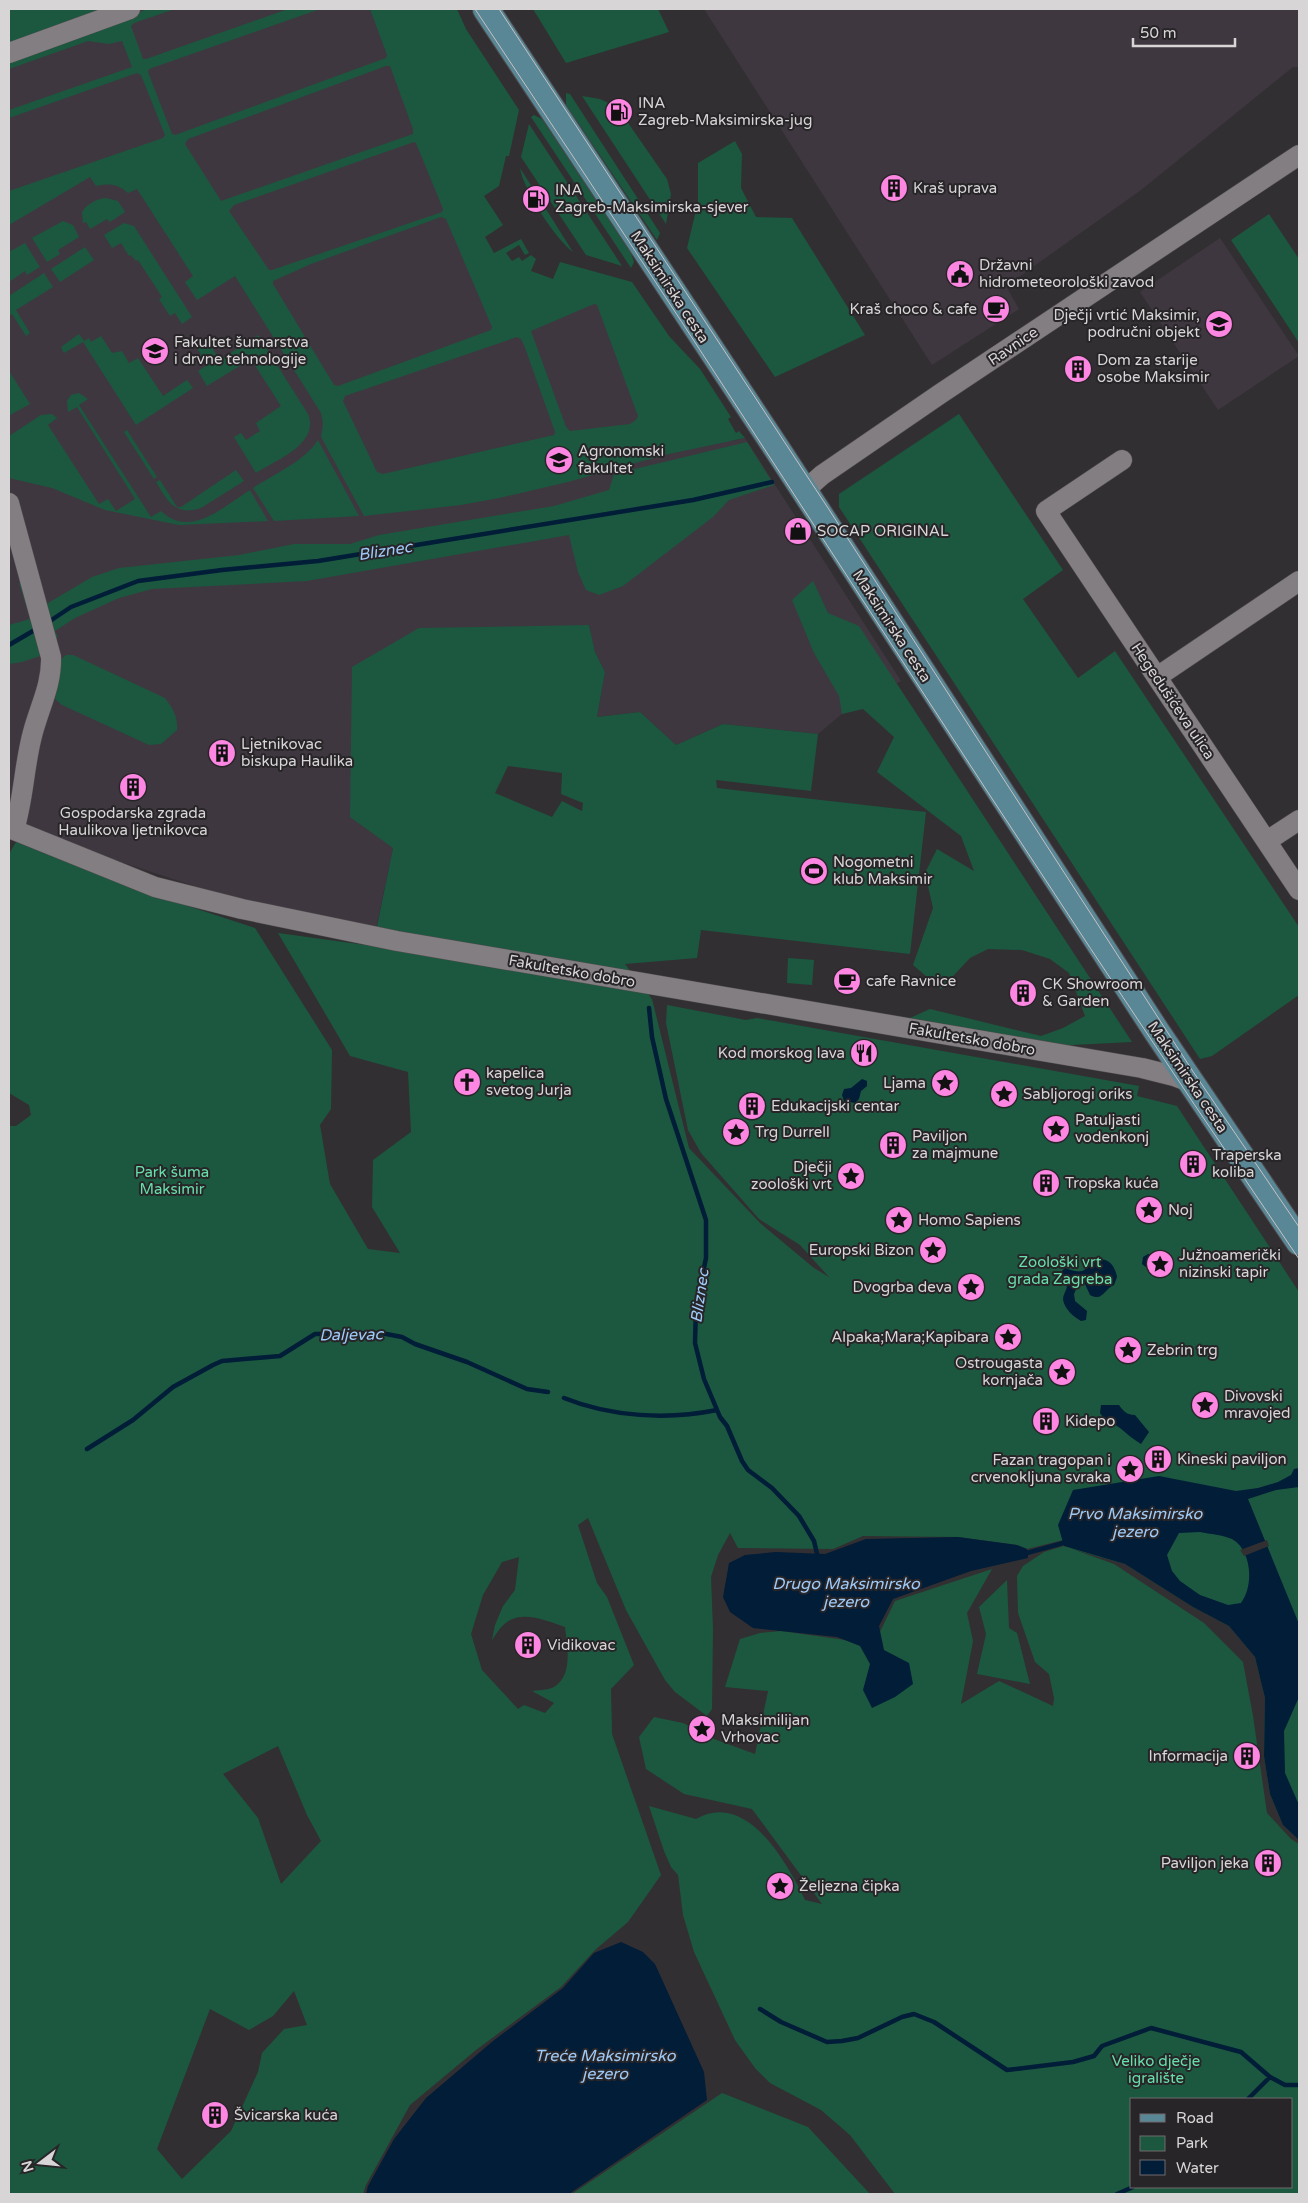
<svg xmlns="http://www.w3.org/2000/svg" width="1308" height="2203" font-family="'Varela Round',sans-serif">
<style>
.built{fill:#3f373f}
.green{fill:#1b583f;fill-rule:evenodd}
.water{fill:#011d38;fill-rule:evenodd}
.pier{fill:#322f32}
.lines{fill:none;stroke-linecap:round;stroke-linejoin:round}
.stream{stroke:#011d38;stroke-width:4.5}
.minor-casing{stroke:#4f4c4f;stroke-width:21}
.major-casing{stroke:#4f4c4f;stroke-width:28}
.minor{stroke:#827e81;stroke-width:20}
.major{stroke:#598795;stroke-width:26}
.tram{stroke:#c5c2c4;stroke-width:1}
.labels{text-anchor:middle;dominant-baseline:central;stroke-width:4;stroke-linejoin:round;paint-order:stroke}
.poi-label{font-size:15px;fill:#d8d5d7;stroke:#282528;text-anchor:start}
.street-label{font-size:15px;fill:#d8d5d7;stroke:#282528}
.park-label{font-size:15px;fill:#67dfaa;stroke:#282528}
.water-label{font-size:16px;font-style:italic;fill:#9ecaf8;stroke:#282528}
</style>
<rect width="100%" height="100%" fill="#322f32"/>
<path class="built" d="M9 9H381L504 326 602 292 732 441 745 438 901 681 842 714 818 734 723 724 676 745 640 712 597 717 605 672 595 652 589 625 393 848 376 929 252 905 100 855 9 821Z
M704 9H1299V67H1293L1141 190 1006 286 1019 309 932 365Z
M1220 238 1299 356 1218 410 1140 292Z"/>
<path class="green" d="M9 9H114L9 46Z
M148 9H175L134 23 131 26 143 59H146L288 9H320L149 69 148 72 172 134 175 135 386 58 387 55 370 9H457L466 29 519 110 509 156H506L499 186 484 196 503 225 485 237 494 253 521 239 529 253 525 255 519 245 506 253 512 261 519 257 522 261 531 255 536 259 531 271 553 279 560 262 632 282 669 336 700 369 731 417 728 419 736 433 739 431 745 438 664 455 568 482 499 498 461 505 364 516 321 437 323 424 321 413 235 276 197 300 185 282 193 276 137 189 128 193C118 184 109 183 96 186L90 177 9 225V191L163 138 165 135 141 75 137 73 9 118V110L132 67 122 41 109 44 88 41 9 69V59ZM386 66H390L413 129V134L221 201 185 144 188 139ZM414 142 416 143 443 209 442 212 272 270H269L229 211 234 205ZM441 217 446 219 492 327 491 330 338 386 334 385 273 284V281L311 264ZM594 304 597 305 638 416 636 420 630 424 570 431 566 427 531 331ZM517 337 521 339 524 345 555 432 554 435 383 474 377 472 343 401 345 396Z
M533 9H658L669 32 566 63Z
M566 93 570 94 660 233 657 240 566 105Z
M582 96 600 99 617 107 667 179 671 194 666 224Z
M534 115 542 119 631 253 634 262 631 268 531 117Z
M529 124 622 266 586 255 521 157Z
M735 141 742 154 741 188 756 217 792 218 865 335 775 377 687 248 698 202V163Z
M520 168 573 252C556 240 523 189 520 168Z
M106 198 118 201 125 212 110 222 107 219 90 229 86 222 83 223 82 212C87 204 96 199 106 198Z
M1269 214 1299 259V343L1231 240Z
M63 221 73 225 79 237 58 250 60 254 47 262 32 238Z
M124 223 134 226 192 317 182 324 175 313 170 316 159 299 162 297 138 260 136 261 131 255 129 256 121 243 112 248 104 235Z
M25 243 40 267 27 275 25 271 9 282V252Z
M85 247 94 260 60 282 51 269Z
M44 273 53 287 16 310 30 333 26 336 12 314 9 316V296Z
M79 334 84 341 89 338 91 342 101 336 112 353 122 351 129 363 138 358 163 396 187 380 193 388 136 425 83 342 64 353 61 347Z
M258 335 308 414C320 444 276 460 256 473L234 437 241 433 246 440 260 431 256 423 281 406 251 359 207 386 198 371 207 365 202 359 198 361 195 358 201 354 195 346 206 339 220 360Z
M9 371 30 404 10 415H9Z
M79 393 88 399 79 405 151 517 161 511C190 539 223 507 250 490L268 521 179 525 105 510 52 488 9 478V436L41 415 52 414 57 418 48 425 99 504 108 499 116 511 135 499 77 407 68 412 67 401 71 395Z
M959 414 1063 570 1023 599 1078 678 1115 651 1299 927V995L1212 1056 1200 1059 839 507V494Z
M127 430 157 477 154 479 124 432Z
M318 440 359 516 274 521 253 488C274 474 305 461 318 440Z
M747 442 774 485 729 500 713 517 623 586 599 595 586 590 578 572 569 535 307 581 152 589 119 598 75 618 55 631 58 637 52 639 43 606 92 577 119 568 239 555 294 544H350L379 535 554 506 609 490 614 474Z
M236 470 244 481 201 508C175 516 168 502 156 482L160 480 177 507H181Z
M26 581 46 654 22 662 9 664V625L30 619 19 583Z
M813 581 828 613 859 626 1132 1042 1052 1046 910 1018 930 1009 1041 1036 1063 1028 1085 1016 1069 973 1050 959 1022 950 988 949 970 958 941 989 913 965 933 908 925 873 937 849 974 871 961 836 877 772 894 737 863 709 842 714 839 696 814 653 792 600Z
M589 625 595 652 605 672 597 717 640 712 676 745 723 724 818 734 811 791 716 780 717 788 926 812 910 954 701 930 697 958 625 964 652 999 689 1148 760 1223 814 1268 829 1277 800 1245 759 1219 701 1153 688 1130 666 1023 667 1005 746 1020 757 1018 774 1021 1139 1086 1137 1096 1177 1106 1299 1292V1840L1283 1825 1270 1794 1264 1756 1265 1698 1255 1657 1229 1626 1193 1607 1125 1564 1072 1549 1114 1564 1204 1623 1243 1662 1253 1716 1267 1813 1291 1839 1299 1844V2194H895L850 2135 821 2110 770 2083 755 2068 735 2040 694 1952 683 1915 678 1875 671 1867 664 1851 649 1806 696 1819C747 1790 787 1863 805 1900L822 1904 752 1809 684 1794 646 1769 639 1737 654 1717 683 1723 714 1739 755 1754 768 1691 725 1687 740 1639 760 1633 781 1631 874 1644 895 1601 992 1569 967 1613 973 1641 961 1704 999 1681 1053 1706 1054 1698 1049 1674 1035 1662 1018 1613 1017 1576 1023 1566 1044 1552 1064 1546 1063 1540 1027 1549 1017 1545 958 1537 863 1536 833 1549 738 1548 730 1533 718 1555 711 1577 713 1629 712 1709 707 1716 675 1692 665 1680 626 1610 588 1518 578 1525 597 1583 607 1597 634 1665 611 1689 612 1734 661 1875 628 1922 595 1950 561 1987 476 2050 410 2105 366 2185 363 2194H9V1126H16L31 1115 29 1105 9 1093V854L16 842 185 905 255 928 332 1050 331 1109 320 1125 330 1184 368 1249 400 1253 372 1207 373 1160 411 1132 408 1072 350 1056 278 933 373 946 393 848 350 817 352 667 419 628ZM508 766 562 773 561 794 583 803 582 811 562 801 552 817 495 793ZM519 1557 515 1590 503 1606 495 1625 492 1640C496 1634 501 1626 507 1622 523 1610 548 1621 565 1627 567 1646 574 1677 552 1688 546 1690 538 1690 532 1691L554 1703 545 1713 524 1705 518 1709 482 1670 471 1634 483 1595 502 1562ZM278 1746 307 1815 321 1841 281 1884 258 1818 223 1774ZM294 1991 307 2025 284 2029 262 2053 258 2072 231 2131 182 2179 157 2149 210 2009 249 2030 273 2016ZM1132 2099H1292V2187H1132Z
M66 655H73L165 698C173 709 178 716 177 730L161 744 149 745 62 705 55 699 60 660Z
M788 958 814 960 812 985 787 983Z
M1007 1580 1009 1628 1017 1633 1030 1684 977 1674 986 1634 979 1607Z
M722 2093 808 2127 870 2194H572Z"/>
<path class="water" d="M862 1079 867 1081V1086L861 1091 859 1099 855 1103 844 1101 842 1095 844 1089 851 1088Z
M1148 1254 1160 1255 1162 1260 1158 1266 1147 1268 1142 1264 1143 1257Z
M1100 1259C1111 1260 1115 1267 1117 1277L1114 1285C1104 1289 1103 1302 1090 1295L1085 1284 1078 1285 1074 1294 1075 1301 1087 1311 1086 1320 1081 1321C1074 1317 1064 1309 1063 1299 1063 1295 1066 1291 1067 1287L1061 1272 1065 1268C1090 1278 1085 1263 1100 1259Z
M1101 1405H1119C1123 1411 1127 1415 1135 1415L1149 1432 1141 1444C1133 1439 1127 1434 1120 1428 1112 1422 1106 1422 1100 1413Z
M1299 1468V1487L1276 1490 1248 1499 1299 1624V1697L1284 1731 1285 1773 1299 1805V1840L1283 1825 1270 1794 1264 1756 1265 1698 1255 1657 1229 1626 1193 1607 1125 1564 1064 1546 1058 1525 1073 1490 1159 1476 1236 1491 1258 1488 1278 1482 1291 1475 1294 1469ZM1200 1532C1210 1534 1223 1535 1232 1539 1252 1550 1254 1586 1241 1603L1228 1605 1200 1595 1180 1581 1172 1571 1167 1555 1179 1533Z
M958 1537 1017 1545 1027 1549 1028 1558 971 1571 893 1599 879 1626 884 1650 909 1663 913 1684 895 1697 872 1708 863 1690 870 1664 860 1646 837 1637 753 1628 730 1612 723 1597 729 1563 745 1555 776 1552 825 1554 866 1539Z
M621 1942 643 1952 655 1964 704 2072 707 2100 569 2194H366L368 2186 394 2139 426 2098 493 2041 563 1988 594 1953Z"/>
<path class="pier" d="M1267 1540 1269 1546 1244 1556 1240 1550Z"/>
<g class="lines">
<path class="stream" d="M47 623 71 607 138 581 222 570 318 561 693 500 772 482
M9 645 38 628
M649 1008 652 1037 666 1099 706 1220V1258L696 1307 695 1343 704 1379 720 1417 727 1426 742 1461 748 1470 772 1488 799 1516 814 1541 817 1554
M564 1398C611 1417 668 1420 717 1410
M87 1449 133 1420 173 1387 213 1365 222 1361 280 1356 315 1334 381 1333 402 1337 415 1344 467 1362 527 1389 548 1392
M1027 1553 1063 1543
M760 2009 781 2022 827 2042 842 2041 858 2038 902 2017 914 2014 934 2022 1007 2070 1073 2062 1094 2056 1102 2046 1151 2028 1241 2052 1270 2077 1285 2085H1299
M1248 2099 1270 2077
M1117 2194 1133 2187"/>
<g class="minor-casing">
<path id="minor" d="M9 53 130 9
M1122 460 1046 511 1299 890
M804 491 822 475 940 394 1299 155
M9 503 51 657C52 684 40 706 33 732 24 764 24 798 14 830
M1157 677 1299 581
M9 828 155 887 242 909 397 941 1142 1068 1174 1076 1192 1083
M1267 841 1299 820"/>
</g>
<g class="major-casing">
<path id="major" d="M486 9 781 455 1157 1032 1299 1242"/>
</g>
<use href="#minor" class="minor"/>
<use href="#major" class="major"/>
<path class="tram" d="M475 9C753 424 1017 847 1299 1259
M499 9 828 508 1192 1070 1299 1227"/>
</g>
<defs>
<g id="fuel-disc" transform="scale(1.4375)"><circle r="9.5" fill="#fd86e2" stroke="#282528"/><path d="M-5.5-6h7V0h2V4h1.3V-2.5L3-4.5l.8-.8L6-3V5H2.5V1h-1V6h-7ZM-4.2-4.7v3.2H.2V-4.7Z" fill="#111"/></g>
<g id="building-disc" transform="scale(1.4375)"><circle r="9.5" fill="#fd86e2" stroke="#282528"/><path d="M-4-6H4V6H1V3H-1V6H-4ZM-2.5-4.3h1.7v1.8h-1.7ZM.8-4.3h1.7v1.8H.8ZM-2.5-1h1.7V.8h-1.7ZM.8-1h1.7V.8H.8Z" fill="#111"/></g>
<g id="civic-disc" transform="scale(1.4375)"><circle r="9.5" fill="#fd86e2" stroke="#282528"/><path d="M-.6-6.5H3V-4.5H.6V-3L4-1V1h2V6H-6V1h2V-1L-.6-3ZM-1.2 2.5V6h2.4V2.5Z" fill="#111"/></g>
<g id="cafe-disc" transform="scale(1.4375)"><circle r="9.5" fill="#fd86e2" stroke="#282528"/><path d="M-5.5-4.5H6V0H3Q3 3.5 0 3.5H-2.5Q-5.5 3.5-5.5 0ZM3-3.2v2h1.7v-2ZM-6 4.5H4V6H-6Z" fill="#111"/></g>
<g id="school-disc" transform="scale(1.4375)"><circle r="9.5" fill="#fd86e2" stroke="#282528"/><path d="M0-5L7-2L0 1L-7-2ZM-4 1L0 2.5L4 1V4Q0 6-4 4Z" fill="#111"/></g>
<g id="university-disc" transform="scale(1.4375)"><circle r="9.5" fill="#fd86e2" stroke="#282528"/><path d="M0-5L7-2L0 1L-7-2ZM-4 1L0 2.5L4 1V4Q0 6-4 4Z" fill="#111"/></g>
<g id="shop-disc" transform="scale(1.4375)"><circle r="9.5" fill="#fd86e2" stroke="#282528"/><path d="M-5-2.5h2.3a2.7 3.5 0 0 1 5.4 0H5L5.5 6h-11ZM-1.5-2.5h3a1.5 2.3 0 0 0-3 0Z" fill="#111"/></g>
<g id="stadium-disc" transform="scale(1.4375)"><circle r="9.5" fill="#fd86e2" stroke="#282528"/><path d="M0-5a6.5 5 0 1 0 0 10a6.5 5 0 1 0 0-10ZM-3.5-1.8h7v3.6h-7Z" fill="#111"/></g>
<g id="restaurant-disc" transform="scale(1.4375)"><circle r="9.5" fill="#fd86e2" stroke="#282528"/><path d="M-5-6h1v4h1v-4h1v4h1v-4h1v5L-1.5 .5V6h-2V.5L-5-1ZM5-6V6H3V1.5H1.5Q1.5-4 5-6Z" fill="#111"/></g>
<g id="church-disc" transform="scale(1.4375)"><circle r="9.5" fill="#fd86e2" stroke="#282528"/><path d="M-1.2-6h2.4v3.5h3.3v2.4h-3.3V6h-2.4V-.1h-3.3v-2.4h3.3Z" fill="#111"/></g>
<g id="sight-disc" transform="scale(1.4375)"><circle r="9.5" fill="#fd86e2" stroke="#282528"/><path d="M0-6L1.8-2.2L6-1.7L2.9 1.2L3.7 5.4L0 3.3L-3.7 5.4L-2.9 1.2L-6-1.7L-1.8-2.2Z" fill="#111"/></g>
</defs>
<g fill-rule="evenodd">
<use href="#fuel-disc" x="619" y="112"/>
<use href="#building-disc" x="894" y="188"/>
<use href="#fuel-disc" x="536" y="199"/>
<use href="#civic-disc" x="960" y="274"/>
<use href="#cafe-disc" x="996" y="309"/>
<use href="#school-disc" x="1219" y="324"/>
<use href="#university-disc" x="155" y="351"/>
<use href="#building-disc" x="1078" y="369"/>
<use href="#university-disc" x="559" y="460"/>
<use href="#shop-disc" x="798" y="531"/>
<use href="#building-disc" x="222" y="753"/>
<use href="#building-disc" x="133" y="787"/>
<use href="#stadium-disc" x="814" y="871"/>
<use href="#cafe-disc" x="847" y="981"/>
<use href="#building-disc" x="1023" y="993"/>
<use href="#restaurant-disc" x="864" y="1053"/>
<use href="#church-disc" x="467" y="1082"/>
<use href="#sight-disc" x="945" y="1083"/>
<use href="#sight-disc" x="1004" y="1094"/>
<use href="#building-disc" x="752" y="1106"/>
<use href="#sight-disc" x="1056" y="1129"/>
<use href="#sight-disc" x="736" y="1132"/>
<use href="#building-disc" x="893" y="1145"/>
<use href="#building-disc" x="1193" y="1164"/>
<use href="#sight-disc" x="851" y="1176"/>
<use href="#building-disc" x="1046" y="1183"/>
<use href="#sight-disc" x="1149" y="1210"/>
<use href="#sight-disc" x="899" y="1220"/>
<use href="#sight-disc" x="933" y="1250"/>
<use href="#sight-disc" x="1160" y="1264"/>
<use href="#sight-disc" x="971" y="1287"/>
<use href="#sight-disc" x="1008" y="1337"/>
<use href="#sight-disc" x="1128" y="1350"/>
<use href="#sight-disc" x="1062" y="1372"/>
<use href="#sight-disc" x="1205" y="1405"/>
<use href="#building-disc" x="1046" y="1421"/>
<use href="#building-disc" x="1158" y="1459"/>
<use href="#sight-disc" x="1130" y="1469"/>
<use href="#building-disc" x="528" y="1645"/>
<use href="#sight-disc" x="702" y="1729"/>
<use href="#building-disc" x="1247" y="1756"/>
<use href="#building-disc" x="1268" y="1863"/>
<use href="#sight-disc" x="780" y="1886"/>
<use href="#building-disc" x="215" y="2115"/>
</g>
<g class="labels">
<g class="poi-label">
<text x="638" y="103">INA<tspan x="638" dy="17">Zagreb-Maksimirska-jug</tspan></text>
<text x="913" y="188">Kraš uprava</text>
<text x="555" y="190">INA<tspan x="555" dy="17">Zagreb-Maksimirska-sjever</tspan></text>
<text x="979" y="265">Državni<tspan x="979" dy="17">hidrometeorološki zavod</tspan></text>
<text x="977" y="309" text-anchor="end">Kraš choco &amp; cafe</text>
<text x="1200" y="315" text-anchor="end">Dječji vrtić Maksimir,<tspan x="1200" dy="17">područni objekt</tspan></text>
<text x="174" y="342">Fakultet šumarstva<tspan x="174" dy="17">i drvne tehnologije</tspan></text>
<text x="1097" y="360">Dom za starije<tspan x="1097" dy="17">osobe Maksimir</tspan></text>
<text x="578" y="451">Agronomski<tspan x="578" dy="17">fakultet</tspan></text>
<text x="817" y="531">SOCAP ORIGINAL</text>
<text x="241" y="744">Ljetnikovac<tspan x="241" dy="17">biskupa Haulika</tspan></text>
<text x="133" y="813" text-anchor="middle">Gospodarska zgrada<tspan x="133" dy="17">Haulikova ljetnikovca</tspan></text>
<text x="833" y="862">Nogometni<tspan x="833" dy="17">klub Maksimir</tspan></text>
<text x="866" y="981">cafe Ravnice</text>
<text x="1042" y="984">CK Showroom<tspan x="1042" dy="17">&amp; Garden</tspan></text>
<text x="845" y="1053" text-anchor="end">Kod morskog lava</text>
<text x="486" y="1073">kapelica<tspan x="486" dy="17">svetog Jurja</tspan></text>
<text x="926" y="1083" text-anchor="end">Ljama</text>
<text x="1023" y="1094">Sabljorogi oriks</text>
<text x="771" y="1106">Edukacijski centar</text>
<text x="1075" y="1120">Patuljasti<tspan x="1075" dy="17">vodenkonj</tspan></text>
<text x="755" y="1132">Trg Durrell</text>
<text x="912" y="1136">Paviljon<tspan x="912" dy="17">za majmune</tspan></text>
<text x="1212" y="1155">Traperska<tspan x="1212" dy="17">koliba</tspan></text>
<text x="832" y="1167" text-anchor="end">Dječji<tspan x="832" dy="17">zoološki vrt</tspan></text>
<text x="1065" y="1183">Tropska kuća</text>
<text x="1168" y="1210">Noj</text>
<text x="918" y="1220">Homo Sapiens</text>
<text x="914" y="1250" text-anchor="end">Europski Bizon</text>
<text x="1179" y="1255">Južnoamerički<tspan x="1179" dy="17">nizinski tapir</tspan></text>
<text x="952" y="1287" text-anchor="end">Dvogrba deva</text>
<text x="989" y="1337" text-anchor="end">Alpaka;Mara;Kapibara</text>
<text x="1147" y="1350">Zebrin trg</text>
<text x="1043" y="1363" text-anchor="end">Ostrougasta<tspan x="1043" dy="17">kornjača</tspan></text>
<text x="1224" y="1396">Divovski<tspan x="1224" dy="17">mravojed</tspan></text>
<text x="1065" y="1421">Kidepo</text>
<text x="1177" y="1459">Kineski paviljon</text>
<text x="1111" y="1460" text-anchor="end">Fazan tragopan i<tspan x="1111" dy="17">crvenokljuna svraka</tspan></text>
<text x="547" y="1645">Vidikovac</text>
<text x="721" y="1720">Maksimilijan<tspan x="721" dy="17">Vrhovac</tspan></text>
<text x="1228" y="1756" text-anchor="end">Informacija</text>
<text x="1249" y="1863" text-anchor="end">Paviljon jeka</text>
<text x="799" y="1886">Željezna čipka</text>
<text x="234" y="2115">Švicarska kuća</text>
</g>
<g class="street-label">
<text transform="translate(670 287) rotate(57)">Maksimirska cesta</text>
<text transform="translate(1013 346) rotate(-34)">Ravnice</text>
<text transform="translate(892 626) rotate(57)">Maksimirska cesta</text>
<text transform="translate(1173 701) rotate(56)">Hegedušićeva ulica</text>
<text transform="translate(572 971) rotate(10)">Fakultetsko dobro</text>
<text transform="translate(972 1039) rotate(10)">Fakultetsko dobro</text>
<text transform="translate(1188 1077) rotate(56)">Maksimirska cesta</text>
</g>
<g class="park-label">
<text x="172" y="1172">Park šuma<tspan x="172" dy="17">Maksimir</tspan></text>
<text x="1060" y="1262">Zoološki vrt<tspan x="1060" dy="17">grada Zagreba</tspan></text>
<text x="1156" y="2061">Veliko dječje<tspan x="1156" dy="17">igralište</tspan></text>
</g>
<g class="water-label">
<text transform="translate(385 551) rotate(-9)">Bliznec</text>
<text transform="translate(700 1296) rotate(-82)">Bliznec</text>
<text transform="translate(351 1335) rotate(-1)">Daljevac</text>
<text x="1135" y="1514">Prvo Maksimirsko<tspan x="1135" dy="18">jezero</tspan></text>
<text x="846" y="1584">Drugo Maksimirsko<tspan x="846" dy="18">jezero</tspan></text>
<text x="605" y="2056">Treće Maksimirsko<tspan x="605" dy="18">jezero</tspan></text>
</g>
</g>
<rect width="1308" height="2203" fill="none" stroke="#d8d5d7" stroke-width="20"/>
<rect x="1130" y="2098" width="162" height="90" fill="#282528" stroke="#6e6b6e"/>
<rect x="1140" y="2114" width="25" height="8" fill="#598795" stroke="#6e6b6e"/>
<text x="1176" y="2123" font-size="15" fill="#d8d5d7">Road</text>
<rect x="1140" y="2136" width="25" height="15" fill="#1b583f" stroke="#6e6b6e"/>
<text x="1176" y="2148" font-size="15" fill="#d8d5d7">Park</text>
<rect x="1140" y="2160" width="25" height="15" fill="#011d38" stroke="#6e6b6e"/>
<text x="1176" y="2173" font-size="15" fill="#d8d5d7">Water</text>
<g transform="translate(40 2163) rotate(254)" stroke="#282528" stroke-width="4" paint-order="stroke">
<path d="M0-4L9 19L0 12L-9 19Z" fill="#d8d5d7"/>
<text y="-8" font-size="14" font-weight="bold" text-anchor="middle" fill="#d8d5d7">N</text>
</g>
<path d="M1133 38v8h102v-8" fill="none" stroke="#d8d5d7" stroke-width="2.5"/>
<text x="1140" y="38" font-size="15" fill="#d8d5d7" stroke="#282528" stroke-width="4" paint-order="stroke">50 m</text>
</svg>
